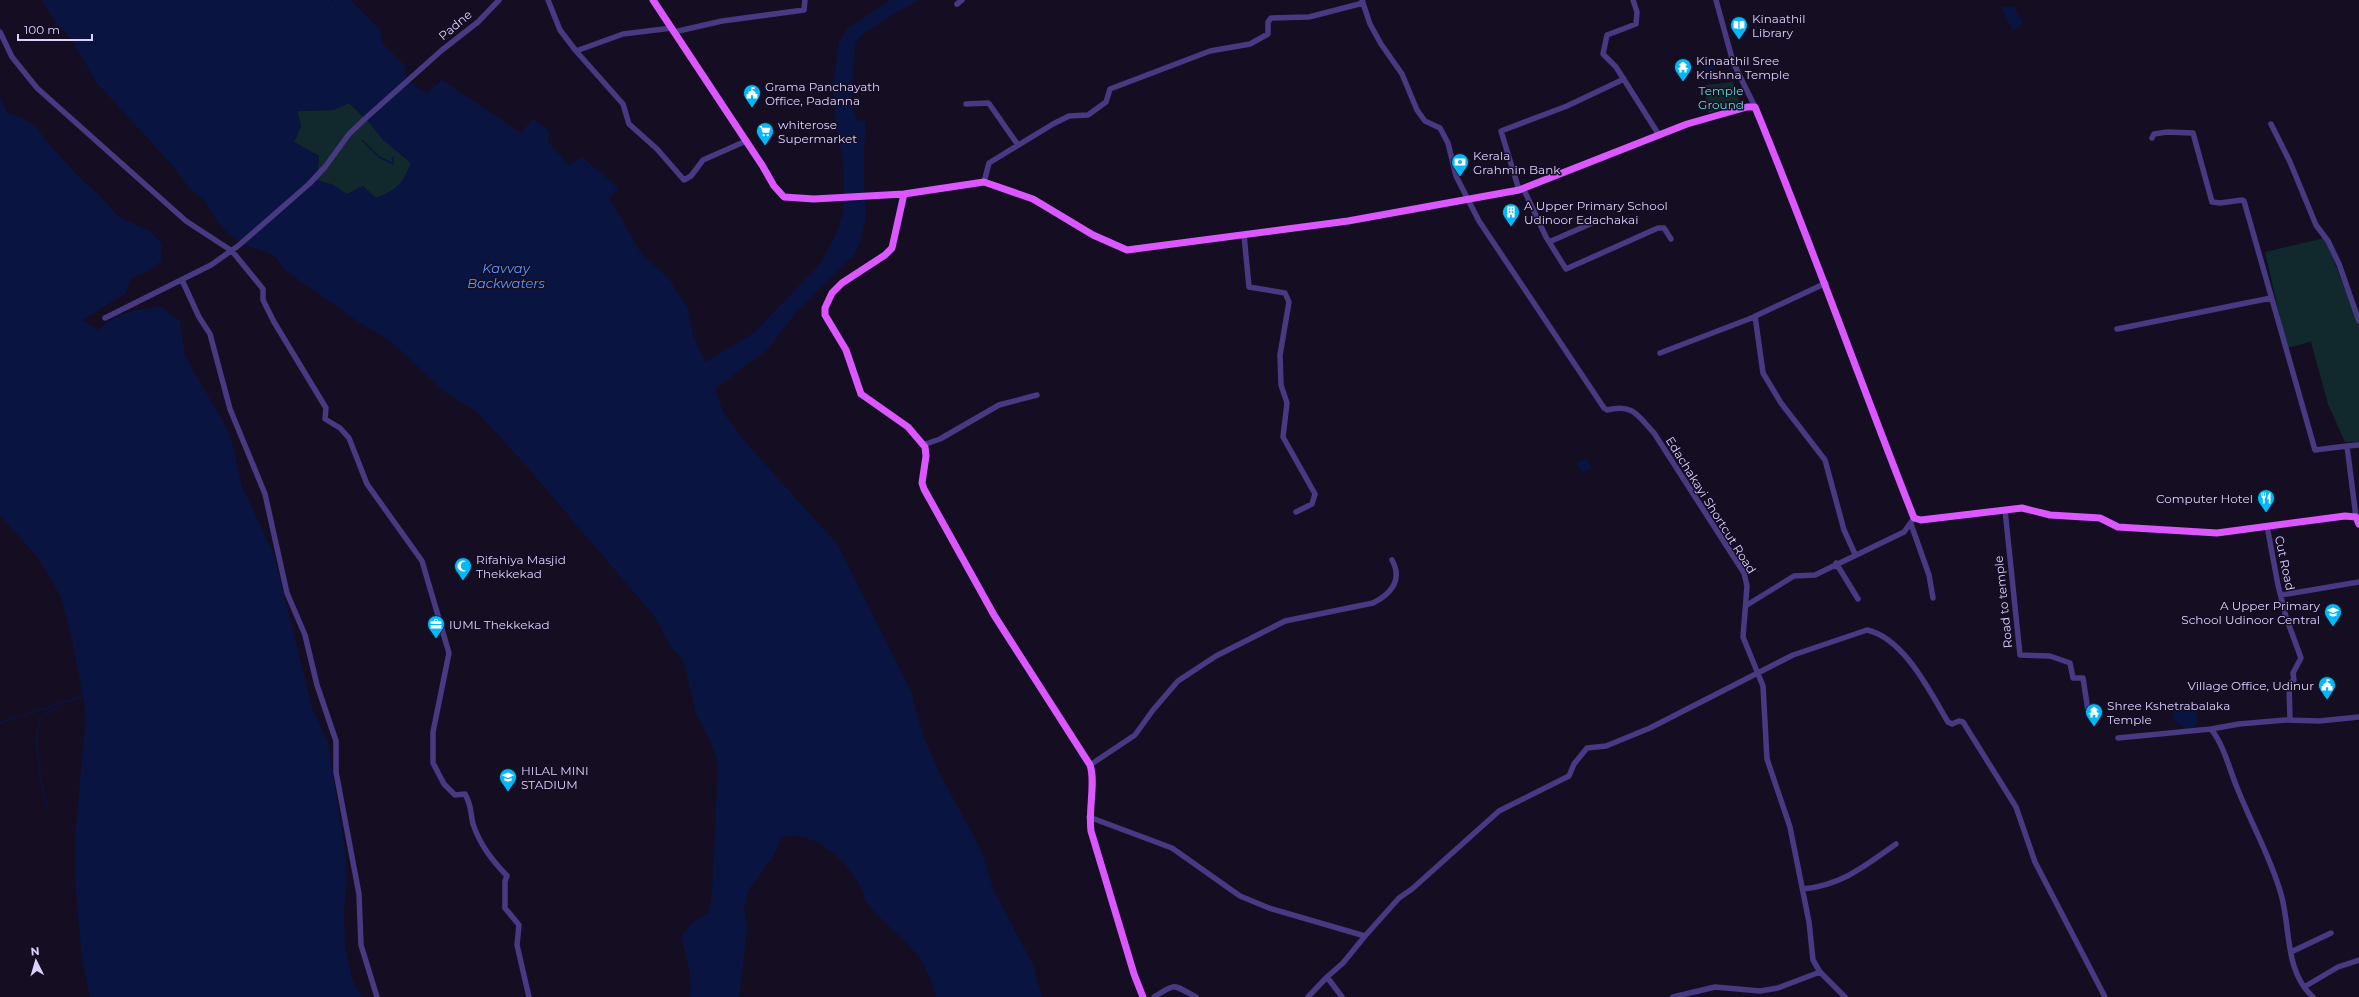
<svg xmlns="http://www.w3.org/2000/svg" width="2359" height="997" font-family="Montserrat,sans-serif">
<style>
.green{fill:#11292d}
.water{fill:#091540;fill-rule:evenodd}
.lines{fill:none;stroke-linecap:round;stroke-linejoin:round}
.stream{stroke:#091540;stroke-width:1.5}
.minor{stroke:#473982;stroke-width:5.5}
.major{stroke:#db57ff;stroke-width:7}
.labels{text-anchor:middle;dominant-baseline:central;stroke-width:3;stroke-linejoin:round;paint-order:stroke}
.poi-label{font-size:12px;fill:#ddd0ff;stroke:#150e23;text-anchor:start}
.street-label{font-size:12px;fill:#ddd0ff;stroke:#150e23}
.park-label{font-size:12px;fill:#5bdfd4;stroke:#150e23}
.water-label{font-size:13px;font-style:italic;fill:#5e9aff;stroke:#150e23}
</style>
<rect width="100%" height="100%" fill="#150e23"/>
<path class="green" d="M1733 82 1740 105 1708 113 1705 85Z
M349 103 411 163C403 184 397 190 376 198L363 186 347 194 333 185 317 180 319 156 294 142 301 126 297 111 333 110Z
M2325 238 2359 326V442H2345L2328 404 2311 342 2317 340 2287 348 2265 252Z"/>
<path class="water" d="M41 0H330L332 2 334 0H350L381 31 382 43 405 66 406 80 427 93 442 80 521 133 533 119 549 131 548 142 569 165 582 157 619 189 609 198 641 253 669 279 687 307 693 335 705 362 725 351 756 331 819 265 834 239 843 214 844 168 836 124 833 87 839 42 847 29 890 0H918C906 8 858 33 855 44L851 103 856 120 865 121 866 130 864 144V186L866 217 861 240 853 258 848 260 795 314 768 349 715 389 724 414 747 444 837 544 911 692 923 735 938 770 982 852 994 891 1033 965 1042 997H936C926 951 900 940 871 908 865 902 864 893 860 886 848 864 824 839 797 836 793 835 787 837 782 837L771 862 766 863 763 871 749 889 744 909 747 929 739 997H690C693 977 686 956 681 937L692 923 708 913 712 895 718 765 713 747 696 713 683 659 670 646 655 617 523 462 476 411 446 393 393 343 360 323 285 270 274 255 240 243 227 232 215 218 205 201 191 190 173 166 97 83 70 37 59 26ZM349 103 362 114 384 141 411 163C403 184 397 190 376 198L363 186 347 194 333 185 317 180 319 156 294 142 301 126 297 111 333 110Z
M2013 6 2023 23 2013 31 2001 7Z
M1714 64 1715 79 1706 80 1704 65Z
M0 96 7 113 23 118 37 128 47 142 83 181 97 193 119 217 151 232 162 244 161 261 147 272 131 278 126 293 83 320 97 330C122 310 130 312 160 306L180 321 185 356 230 434 242 486 274 555 312 708 328 743 344 844 347 879 344 911 345 946 352 979 362 997H90L82 958 75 878V838L86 715 79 674 71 634 60 595 40 560 0 515Z
M1586 458 1592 468 1582 472 1576 464Z
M2196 704 2198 725H2193V728L2184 729 2183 726 2178 725V721L2174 722 2173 711 2176 710V706Z"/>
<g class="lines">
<path class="stream" d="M362 140 379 157 393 164V157
M0 723 83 696
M47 807C41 779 32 746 40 718L55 708"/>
<path class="minor" d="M548 0 560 30 576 51 623 34 672 28
M1362 0 1370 24 1381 44 1402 74 1417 110 1425 121 1440 128 1448 143 1456 176 1479 221 1604 408 1607 410C1633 403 1638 416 1654 433L1744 573 1747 586 1743 637 1763 686 1767 759 1790 827 1809 922 1813 960 1820 972 1845 997
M1633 0 1637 12 1636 24 1607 35 1603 54 1616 67 1659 135
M1716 0 1733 62 1755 107
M957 4 962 0
M0 32 12 57 37 88 186 221 232 251 263 289V300L274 322 326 408 325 419 340 428 349 438 367 484 422 561 449 653 433 732V763L444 784 455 795 465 794C472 806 470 812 473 824 480 845 492 860 507 876L505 881V908L519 925 517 945 529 997
M674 32 722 21 804 10 805 0
M576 51 623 104 629 124 657 149 684 180 691 176 703 160 746 141
M966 104 988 103 990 105 1018 145
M2271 124 2290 162 2316 225 2328 241 2339 264 2359 321
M2152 138 2154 134 2167 132 2193 133 2212 202 2220 203 2242 200 2244 201 2315 450 2347 446
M984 182 989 163 1053 124 1069 116 1088 115 1106 102 1110 89 1210 51 1250 44 1268 34V22L1271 18 1309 17 1363 3
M1523 188 1546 237 1566 269 1658 228H1664L1671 239
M1519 190 1501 131 1567 106 1624 79
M1244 235 1249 287 1285 293 1289 302 1280 355 1281 385 1287 403 1283 437 1315 494 1312 504 1296 512
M1549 242 1590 224
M182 280 199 317 210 334 230 409 265 494 287 593 305 635 317 685 336 741V772L359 894 361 945 377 997
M1755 316 1763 373 1781 403 1825 460 1844 530 1855 554
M105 318 211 265 238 246 309 184 325 167 349 134 367 117 442 50 478 22 499 0
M2117 329 2271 298
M1660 353 1749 319 1826 283
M923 445 940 439 999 405 1037 395
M2005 510 2020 655 2050 656 2070 663 2073 678H2083L2088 711
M2356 517 2347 446 2359 445
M1911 524 1929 575 1933 598
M2267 526 2278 585 2286 617 2301 658 2293 673 2294 680 2289 684 2290 719
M1836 563 1858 599
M2281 595 2359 582
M1747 605 1794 576 1815 575 1904 532 1914 518
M2118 738 2211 729
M1090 765 1135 735 1153 710 1178 681 1216 656 1285 621 1373 603C1391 594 1403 580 1392 560
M1089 817 1172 848 1240 896 1269 908 1365 936 1343 963 1327 977 1342 997
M1803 889C1842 885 1865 866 1896 844
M1365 936 1399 898 1412 889 1499 811 1569 776 1574 764 1587 748 1606 746 1650 728 1793 655 1867 630C1904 638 1930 692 1948 722L1952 724 1959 721 1963 722 2016 807 2035 862 2105 997
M2291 952 2331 933
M2304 987 2338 967 2359 960
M1154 997C1177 982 1173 985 1196 997
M1308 997 1327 977
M1673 997 1715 987 1760 991 1778 988 1820 972
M2313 997C2284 971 2291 928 2281 894 2271 858 2252 825 2238 790 2229 769 2225 747 2211 729L2239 724 2285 720 2319 721 2359 717"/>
<path class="major" d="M653 0 762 165 774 186 784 197 814 199 904 194 984 182 1033 199 1093 235 1127 250 1348 221 1519 190 1687 124 1747 107H1755C1811 243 1860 381 1914 518L1921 520 2022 508 2050 515 2100 518 2118 527 2217 533 2345 516 2356 517 2359 524
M904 194 892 248 885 255 842 283 832 293 825 308V315L846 350 861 394 908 427 925 447 926 456 922 483 924 489 994 615 1090 765C1096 781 1088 811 1091 831L1134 974 1143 997"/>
</g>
<defs>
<g id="library-pin" transform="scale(0.9)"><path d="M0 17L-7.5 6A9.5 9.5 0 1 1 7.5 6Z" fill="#00b9fb" stroke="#150e23"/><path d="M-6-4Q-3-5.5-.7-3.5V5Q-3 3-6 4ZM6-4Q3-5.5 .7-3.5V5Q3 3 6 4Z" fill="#fff"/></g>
<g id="temple-pin" transform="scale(0.9)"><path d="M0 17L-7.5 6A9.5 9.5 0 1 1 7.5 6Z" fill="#00b9fb" stroke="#150e23"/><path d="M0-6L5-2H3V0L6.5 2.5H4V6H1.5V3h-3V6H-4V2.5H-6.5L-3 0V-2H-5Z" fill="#fff"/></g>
<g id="civic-pin" transform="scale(0.9)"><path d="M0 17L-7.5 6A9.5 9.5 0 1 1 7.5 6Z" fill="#00b9fb" stroke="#150e23"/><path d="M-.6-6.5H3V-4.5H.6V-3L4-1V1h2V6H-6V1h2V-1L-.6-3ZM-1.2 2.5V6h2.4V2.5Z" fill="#fff"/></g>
<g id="supermarket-pin" transform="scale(0.9)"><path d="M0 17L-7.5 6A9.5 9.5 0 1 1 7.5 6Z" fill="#00b9fb" stroke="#150e23"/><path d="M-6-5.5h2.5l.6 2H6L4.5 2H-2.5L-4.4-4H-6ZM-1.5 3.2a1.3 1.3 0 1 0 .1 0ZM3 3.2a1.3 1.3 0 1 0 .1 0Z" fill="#fff"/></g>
<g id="bank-pin" transform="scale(0.9)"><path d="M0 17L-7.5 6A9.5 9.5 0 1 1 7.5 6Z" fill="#00b9fb" stroke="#150e23"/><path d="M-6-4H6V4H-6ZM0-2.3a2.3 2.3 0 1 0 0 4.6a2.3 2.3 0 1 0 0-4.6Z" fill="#fff"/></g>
<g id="building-pin" transform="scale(0.9)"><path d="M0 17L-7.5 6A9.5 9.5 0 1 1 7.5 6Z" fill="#00b9fb" stroke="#150e23"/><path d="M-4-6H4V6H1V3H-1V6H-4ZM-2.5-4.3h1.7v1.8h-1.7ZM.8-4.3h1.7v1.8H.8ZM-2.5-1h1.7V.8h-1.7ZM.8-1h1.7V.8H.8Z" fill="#fff"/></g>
<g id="restaurant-pin" transform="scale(0.9)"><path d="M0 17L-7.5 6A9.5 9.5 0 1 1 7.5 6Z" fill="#00b9fb" stroke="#150e23"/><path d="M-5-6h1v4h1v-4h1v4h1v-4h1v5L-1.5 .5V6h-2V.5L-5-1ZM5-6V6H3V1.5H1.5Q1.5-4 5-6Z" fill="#fff"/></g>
<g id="mosque-pin" transform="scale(0.9)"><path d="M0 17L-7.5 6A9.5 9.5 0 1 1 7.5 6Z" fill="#00b9fb" stroke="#150e23"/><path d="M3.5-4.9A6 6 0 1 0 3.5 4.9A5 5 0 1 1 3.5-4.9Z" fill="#fff"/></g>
<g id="school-pin" transform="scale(0.9)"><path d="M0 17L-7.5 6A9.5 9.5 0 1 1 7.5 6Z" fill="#00b9fb" stroke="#150e23"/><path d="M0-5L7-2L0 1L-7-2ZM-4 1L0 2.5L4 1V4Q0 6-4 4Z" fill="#fff"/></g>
<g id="office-pin" transform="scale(0.9)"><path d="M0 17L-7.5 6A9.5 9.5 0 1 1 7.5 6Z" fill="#00b9fb" stroke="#150e23"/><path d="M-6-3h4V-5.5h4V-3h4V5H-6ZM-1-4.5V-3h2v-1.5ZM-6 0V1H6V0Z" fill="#fff"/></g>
</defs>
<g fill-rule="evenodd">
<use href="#library-pin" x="1739" y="25"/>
<use href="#temple-pin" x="1683" y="67"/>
<use href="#civic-pin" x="752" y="93"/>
<use href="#supermarket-pin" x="765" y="131"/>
<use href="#bank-pin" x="1460" y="162"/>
<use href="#building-pin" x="1511" y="212"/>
<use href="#restaurant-pin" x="2266" y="498"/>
<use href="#mosque-pin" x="463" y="566"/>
<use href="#school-pin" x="2333" y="612"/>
<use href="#office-pin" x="436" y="624"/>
<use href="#civic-pin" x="2327" y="685"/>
<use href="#temple-pin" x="2094" y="712"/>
<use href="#school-pin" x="508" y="777"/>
</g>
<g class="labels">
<g class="poi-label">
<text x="1752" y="18">Kinaathil<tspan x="1752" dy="14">Library</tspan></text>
<text x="1696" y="60">Kinaathil Sree<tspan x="1696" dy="14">Krishna Temple</tspan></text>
<text x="765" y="86">Grama Panchayath<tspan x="765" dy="14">Office, Padanna</tspan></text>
<text x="778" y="124">whiterose<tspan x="778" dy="14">Supermarket</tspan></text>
<text x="1473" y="155">Kerala<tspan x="1473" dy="14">Grahmin Bank</tspan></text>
<text x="1524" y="205">A Upper Primary School<tspan x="1524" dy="14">Udinoor Edachakai</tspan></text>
<text x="2253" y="498" text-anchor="end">Computer Hotel</text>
<text x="476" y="559">Rifahiya Masjid<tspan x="476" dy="14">Thekkekad</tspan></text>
<text x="2320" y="605" text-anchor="end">A Upper Primary<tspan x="2320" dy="14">School Udinoor Central</tspan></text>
<text x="449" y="624">IUML Thekkekad</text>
<text x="2314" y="685" text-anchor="end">Village Office, Udinur</text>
<text x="2107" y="705">Shree Kshetrabalaka<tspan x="2107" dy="14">Temple</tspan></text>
<text x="521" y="770">HILAL MINI<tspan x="521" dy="14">STADIUM</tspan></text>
</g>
<g class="street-label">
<text transform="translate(455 25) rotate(-40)">Padne</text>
<text transform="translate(1711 505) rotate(58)">Edachakayi Shortcut Road</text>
<text transform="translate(2285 563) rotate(78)">Cut Road</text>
<text transform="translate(2003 602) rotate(-96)">Road to temple</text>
</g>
<g class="park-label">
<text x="1721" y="90">Temple<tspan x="1721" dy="14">Ground</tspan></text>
</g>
<g class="water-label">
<text x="506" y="268">Kavvay<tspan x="506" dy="15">Backwaters</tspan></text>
</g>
</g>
<g transform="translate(36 961) rotate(355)" stroke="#150e23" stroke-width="3" paint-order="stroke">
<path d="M0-3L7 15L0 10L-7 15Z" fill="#ddd0ff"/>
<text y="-6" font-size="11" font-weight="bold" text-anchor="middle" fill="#ddd0ff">N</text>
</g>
<path d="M18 34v6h74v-6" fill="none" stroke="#ddd0ff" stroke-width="2"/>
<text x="24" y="34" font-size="12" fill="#ddd0ff" stroke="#150e23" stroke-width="3" paint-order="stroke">100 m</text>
</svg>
